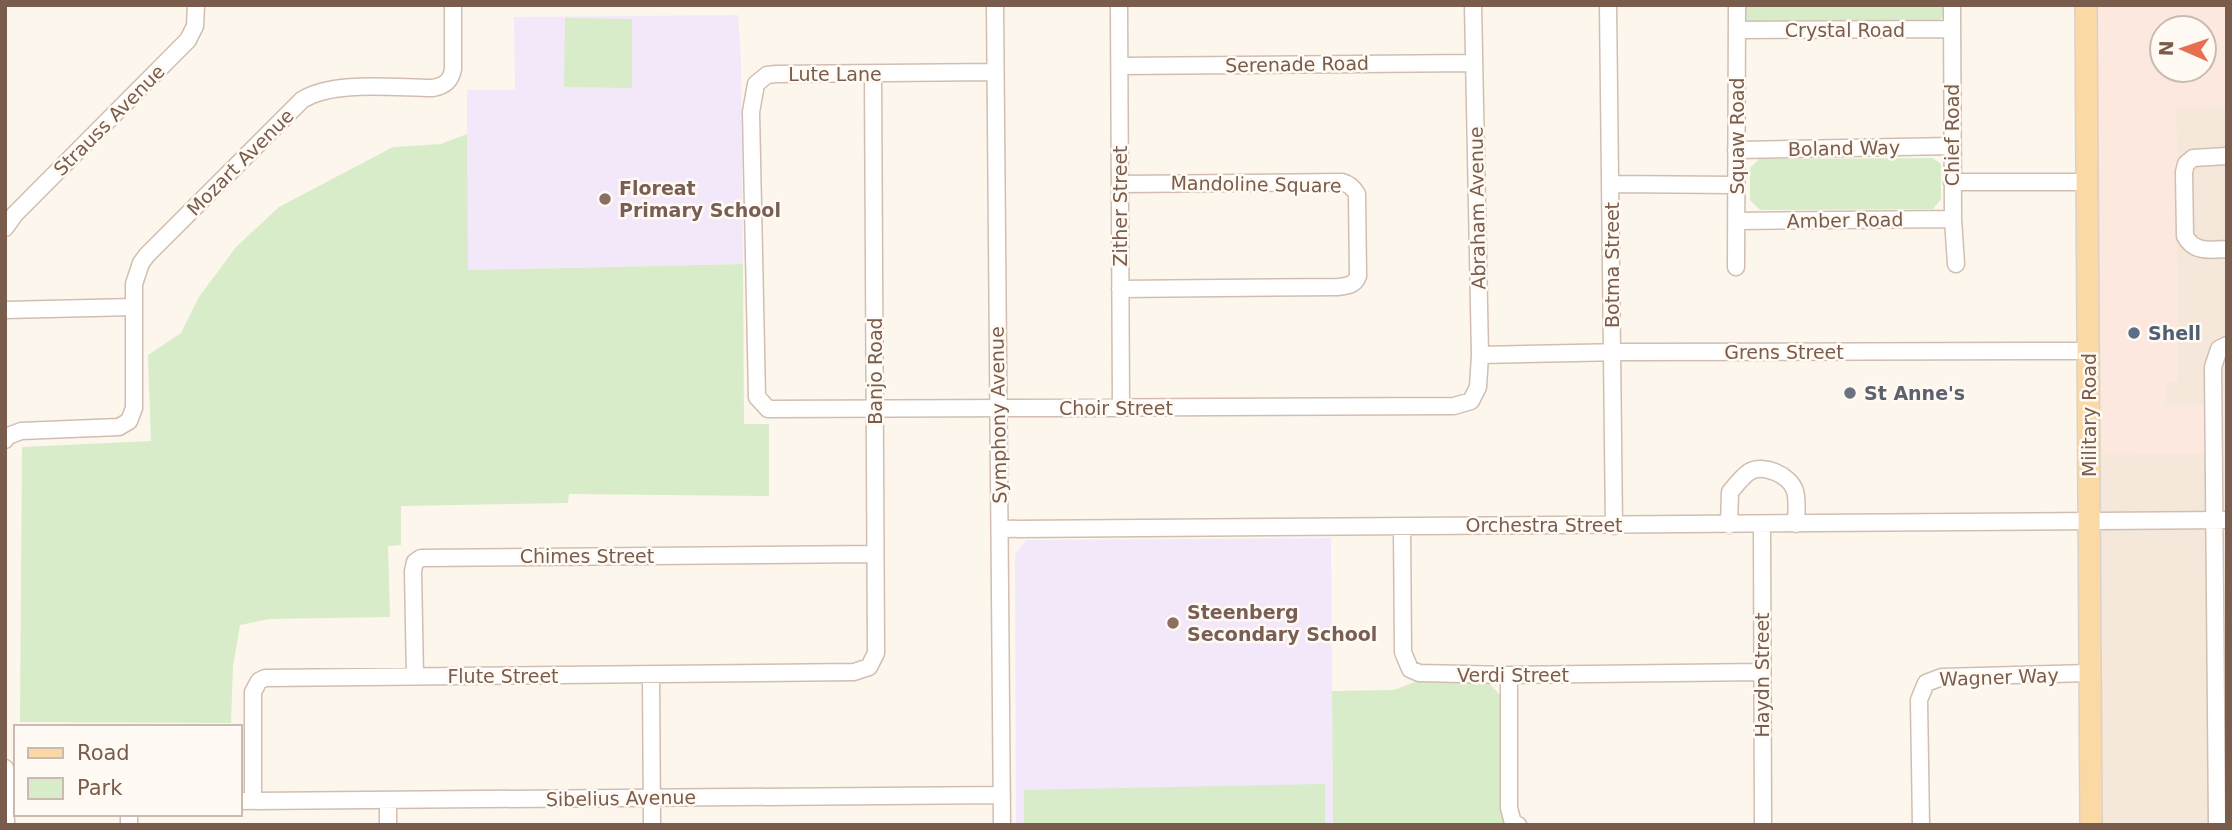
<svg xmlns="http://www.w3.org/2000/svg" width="2232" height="830" font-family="'DejaVu Sans',sans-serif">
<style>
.residential{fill:#f5e8da}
.commercial{fill:#fde8e0;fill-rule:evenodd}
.education{fill:#f3e8fa}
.green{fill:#d8ecc9}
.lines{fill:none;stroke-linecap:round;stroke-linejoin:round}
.minor-casing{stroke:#d1beb0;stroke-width:19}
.major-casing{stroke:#dad1cd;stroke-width:24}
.minor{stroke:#fff;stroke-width:16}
.major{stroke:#fbd9a5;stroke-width:21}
.education-dot{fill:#8d6e63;stroke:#fffaf3;stroke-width:2.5}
.service-dot{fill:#5c6f8a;stroke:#fffaf3;stroke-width:2.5}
.worship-dot{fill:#6b7280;stroke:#fffaf3;stroke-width:2.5}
.labels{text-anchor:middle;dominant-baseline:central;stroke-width:5;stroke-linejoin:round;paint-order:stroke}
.street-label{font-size:19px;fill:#7a5c4d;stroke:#fffaf3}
.education-label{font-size:19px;font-weight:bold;fill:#785e54;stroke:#fffaf3;text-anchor:start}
.service-label{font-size:19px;font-weight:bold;fill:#4e5e75;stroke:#fffaf3;text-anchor:start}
.worship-label{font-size:19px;font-weight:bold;fill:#5b616d;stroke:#fffaf3;text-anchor:start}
</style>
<rect width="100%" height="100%" fill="#fdf6ec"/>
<path class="residential" d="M2176 108H2227V825H2091L2089 455 2166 405V381H2178Z"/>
<path class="commercial" d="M2086 5H2227V108L2176 109 2178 381 2166 382V405H2209V454L2089 455ZM2162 28H2204V70H2162Z"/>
<path class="education" d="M738 15 741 62 743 264 467 270V90H515L514 17Z
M1331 538 1333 825H1016L1015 554 1026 540Z"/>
<path class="green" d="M1740 5H1945C1945 16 1942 20 1932 24L1745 22 1741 15Z
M565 18 632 19V88L564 87Z
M467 134 468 270 743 264 744 424H769V496L569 494 568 503 401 506V545L388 546 390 617 269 619 240 625 233 666 231 723 20 722 22 447 151 441 148 355 181 333 199 297 236 247 279 207 393 147 441 144Z
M1933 158 1941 164V199L1933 209 1760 210 1750 200V168L1759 159Z
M1420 680H1486L1501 696 1502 815 1507 825H1333L1332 691 1394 690Z
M1325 784V825H1024V790Z"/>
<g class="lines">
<g class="minor-casing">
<path id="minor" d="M995 5 1002 825
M1119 5 1121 408
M1608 5 1614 526
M1952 5 1953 219 1956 264
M1737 30 1952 29
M1120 66 1474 63
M995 72 776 74 767 75 756 84 751 112 757 397 768 409 1454 406 1471 401 1478 387 1480 355 1473 5
M1736 150 1952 146
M2227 156 2193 158 2186 164 2184 172 2185 236C2194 253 2210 250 2227 249
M1952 182H2087
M1120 184 1342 182C1349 184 1353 187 1357 194L1358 276C1355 285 1347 286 1338 287L1120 289
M1612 184 1735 185
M1737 221 1953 219
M5 228 15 214 188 40 195 26 196 5
M1736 267 1737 5
M5 310 134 307
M1480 355 1624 352 2088 351
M5 440 8 436 21 431 119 427 129 421 134 408V284L141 263 147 255 302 100C333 80 395 88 433 88 445 86 451 81 453 69V5
M1729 525 1730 492C1735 486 1742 477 1749 472 1763 463 1790 475 1795 491 1798 501 1796 514 1796 524
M1762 525 1763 825
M1402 526 1403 652 1410 669 1419 673 1509 675 1761 672
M1000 529 2227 520
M651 675 652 825
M1509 675V808L1513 823 1518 825
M415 676 413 571 415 562 421 558 874 554
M5 768 6 825
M253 800V692L259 681 265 678 854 672 869 667 876 653 873 74
M388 800V825
M240 801 1002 795
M129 814V825
M1921 825 1919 700 1926 683 1942 677 2090 673
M2217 825 2213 367 2219 349 2227 345"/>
</g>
<g class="major-casing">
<path id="major" d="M2086 5 2091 825"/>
</g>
<use href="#minor" class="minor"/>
<use href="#major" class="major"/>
</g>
<g class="education-dot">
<circle cx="605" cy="199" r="7"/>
<circle cx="1173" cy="623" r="7"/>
</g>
<circle class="service-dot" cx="2134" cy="333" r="7"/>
<circle class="worship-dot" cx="1850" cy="393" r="7"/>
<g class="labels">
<g class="street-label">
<text x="1845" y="30">Crystal Road</text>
<text transform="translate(1297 64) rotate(-1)">Serenade Road</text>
<text x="835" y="74">Lute Lane</text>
<text transform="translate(109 120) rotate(-45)">Strauss Avenue</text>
<text transform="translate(1952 135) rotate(-90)">Chief Road</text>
<text transform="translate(1737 136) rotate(-90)">Squaw Road</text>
<text transform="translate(1844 148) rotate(-1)">Boland Way</text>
<text transform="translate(240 162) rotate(-45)">Mozart Avenue</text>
<text transform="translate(1256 184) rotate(1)">Mandoline Square</text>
<text transform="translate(1120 206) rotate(-90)">Zither Street</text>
<text transform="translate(1477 208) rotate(-91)">Abraham Avenue</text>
<text transform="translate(1845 220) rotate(-1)">Amber Road</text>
<text transform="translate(1612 265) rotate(-90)">Botma Street</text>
<text x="1784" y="352">Grens Street</text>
<text transform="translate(875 371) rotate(-90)">Banjo Road</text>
<text x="1116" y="408">Choir Street</text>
<text transform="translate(998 415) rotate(-91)">Symphony Avenue</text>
<text transform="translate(2089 415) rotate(-90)">Military Road</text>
<text x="1544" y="525">Orchestra Street</text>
<text x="587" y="556">Chimes Street</text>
<text x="1513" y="675">Verdi Street</text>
<text transform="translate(1762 675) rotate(-90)">Haydn Street</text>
<text x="503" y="676">Flute Street</text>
<text transform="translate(1999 677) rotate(-2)">Wagner Way</text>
<text transform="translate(621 798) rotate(-1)">Sibelius Avenue</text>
</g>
<g class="education-label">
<text x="619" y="188">Floreat<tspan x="619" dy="22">Primary School</tspan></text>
<text x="1187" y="612">Steenberg<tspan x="1187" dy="22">Secondary School</tspan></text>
</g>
<g class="service-label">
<text x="2148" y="333">Shell</text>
</g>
<g class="worship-label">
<text x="1864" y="393">St Anne's</text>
</g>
</g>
<rect width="2232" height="830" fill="none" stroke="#7a5c4d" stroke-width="14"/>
<rect x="14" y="725" width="228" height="91" fill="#fffaf3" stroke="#cabbb1" stroke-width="2"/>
<rect x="28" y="748" width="35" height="10" fill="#fbd9a5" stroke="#cabbb1" stroke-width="2"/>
<text x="77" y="760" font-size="21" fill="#7a5c4d">Road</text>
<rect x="28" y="778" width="35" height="21" fill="#d8ecc9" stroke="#cabbb1" stroke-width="2"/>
<text x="77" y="795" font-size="21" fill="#7a5c4d">Park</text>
<g transform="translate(2183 49) rotate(272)"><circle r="33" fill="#fffaf3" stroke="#cabbb1" stroke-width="2"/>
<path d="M0-5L12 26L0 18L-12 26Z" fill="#e76f51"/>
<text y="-10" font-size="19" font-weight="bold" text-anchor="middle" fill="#7a5c4d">N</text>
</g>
</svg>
